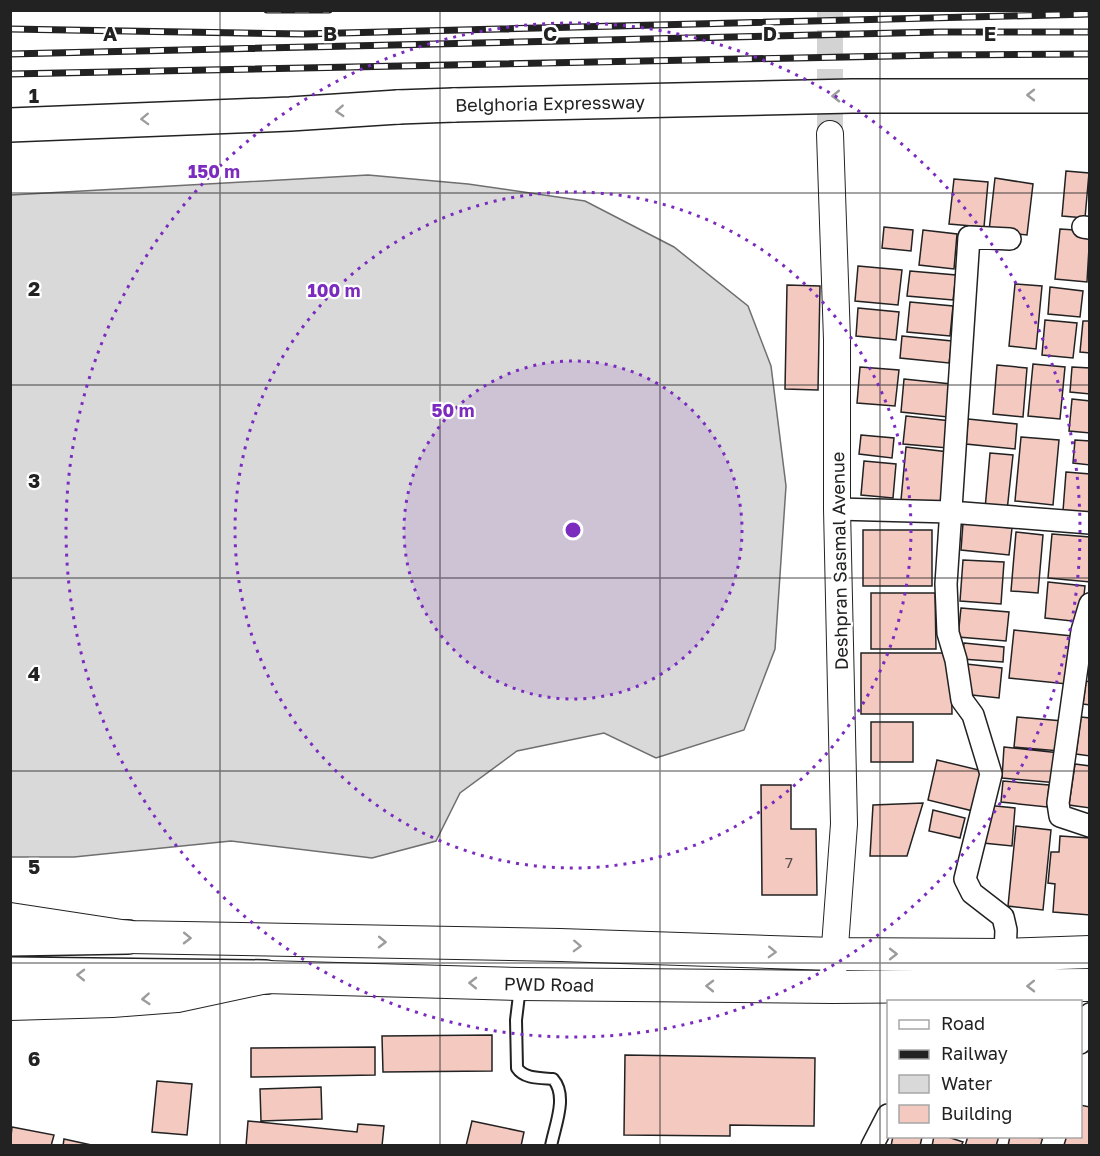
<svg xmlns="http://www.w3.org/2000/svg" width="1100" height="1156" font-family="'Golos Text',sans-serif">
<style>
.water{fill:#d9d9d9;stroke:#6f6f6f;stroke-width:1.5}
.building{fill:#f3c9c0;stroke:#222;stroke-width:1.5}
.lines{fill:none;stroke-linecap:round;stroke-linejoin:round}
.tertiary-tunnel{stroke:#d3d3d3;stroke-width:26;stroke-dasharray:26 13;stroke-linecap:butt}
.service-casing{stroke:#222;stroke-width:14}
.minor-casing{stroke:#222;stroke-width:24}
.tertiary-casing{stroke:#222;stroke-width:28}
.primary-casing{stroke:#222;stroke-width:34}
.trunk-casing{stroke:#222;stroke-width:36}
.motorway-casing{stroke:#222;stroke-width:36}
.service{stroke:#fff;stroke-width:10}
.minor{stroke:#fff;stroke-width:21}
.tertiary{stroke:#fff;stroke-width:26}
.primary{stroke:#fff;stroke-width:32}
.trunk{stroke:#fff;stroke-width:33}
.motorway{stroke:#fff;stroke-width:33}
.rail-casing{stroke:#222;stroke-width:7}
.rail{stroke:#fff;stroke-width:4.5;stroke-dasharray:14;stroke-linecap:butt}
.oneway{stroke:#9c9c9c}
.grid{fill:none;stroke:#222;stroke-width:1.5;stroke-opacity:0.55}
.ring{fill:none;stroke:#7b2cbf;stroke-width:3;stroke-dasharray:3 6}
.labels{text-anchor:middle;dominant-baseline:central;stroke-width:4.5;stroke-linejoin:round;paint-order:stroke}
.number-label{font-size:15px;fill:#564c4a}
.street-label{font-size:18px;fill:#222;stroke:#fff}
.grid-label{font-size:20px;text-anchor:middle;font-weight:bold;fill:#222;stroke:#fff;stroke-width:4.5;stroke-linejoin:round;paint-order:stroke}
.centre{fill:#7b2cbf;stroke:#fff;stroke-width:3}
.ring-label{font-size:18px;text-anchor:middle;font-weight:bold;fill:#7b2cbf;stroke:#fff;stroke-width:4.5;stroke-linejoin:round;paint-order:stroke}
</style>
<rect width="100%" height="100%" fill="#fff"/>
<path class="water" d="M368 175 468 184 585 201 674 247 748 306 771 366 786 486 775 649 744 730 656 758 604 733 517 751 460 793 436 841 372 858 231 841 74 857H11V195Z"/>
<path class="building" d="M1066 171 1089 173 1085 218 1062 216Z
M995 178 1033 184 1027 235 989 231Z
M954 179 988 182 984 227 949 224Z
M884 227 913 230 911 251 882 248Z
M1060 229 1090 231 1087 282 1055 279Z
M923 230 957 234 954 269 919 265Z
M858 266 902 270 898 305 855 301Z
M910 271 956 275 953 300 907 296Z
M1015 284 1042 286 1036 349 1009 346Z
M787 285 820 286 818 390 785 389Z
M1050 287 1083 291 1080 317 1048 314Z
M910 302 953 306 950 336 907 332Z
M858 308 899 312 896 340 856 336Z
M1045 320 1077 323 1073 358 1042 355Z
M1083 321H1090V353L1080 352Z
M902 336 952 341 949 363 900 358Z
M1033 364 1065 367 1060 419 1028 416Z
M997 365 1027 368 1023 417 993 414Z
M860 367 899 370 895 406 857 403Z
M1072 367 1090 368V394L1070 392Z
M904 379 951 384 948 417 901 412Z
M1072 399 1090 401V433L1069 431Z
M906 416 951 421 948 448 903 444Z
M968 419 1017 424 1015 449 966 444Z
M861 435 894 438 892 458 859 454Z
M1021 437 1059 440 1053 505 1015 501Z
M1075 440 1090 441V465L1073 463Z
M906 447 949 452 944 504 901 500Z
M990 453 1013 455 1007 511 985 509Z
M864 461 896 464 893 498 861 495Z
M1066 472 1090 474V514L1063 511Z
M963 523 1012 528 1009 555 961 550Z
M863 530H932V586H863Z
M1016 532 1043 535 1038 593 1011 591Z
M1052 534 1090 537V582L1048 578Z
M963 560 1004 562 1001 604 960 601Z
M1048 582 1085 586 1081 622 1045 618Z
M871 593H935L936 649H871Z
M961 608 1009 612 1006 641 958 637Z
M1014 630 1072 636 1067 684 1009 678Z
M964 643 1004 647 1003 662 962 659Z
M861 653H951L952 714H861Z
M966 664 1002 668 999 698 963 694Z
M1086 681 1090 682V705L1083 704Z
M1017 717 1063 721 1060 751 1014 747Z
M1081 717 1090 718V756L1076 754Z
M871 722H913V762H871Z
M1004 747 1060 753 1058 783 1002 778Z
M937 760 983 771 973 811 928 800Z
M1075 764 1090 766V808L1069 805Z
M1003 781 1049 785 1047 807 1001 802Z
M761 785H791V829H816L817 895H762Z
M923 803 907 856H870L873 805Z
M986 805 1015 808 1012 846 983 843Z
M933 810 965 818 960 838 929 831Z
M1016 826 1051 830 1043 910 1008 906Z
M1060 836 1090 838V915L1053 912 1055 884 1048 883 1051 852H1059Z
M492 1035V1071L383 1072 382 1036Z
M375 1047V1075L251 1077V1048Z
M625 1055 815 1058 814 1126 730 1125V1136L624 1135Z
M157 1081 192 1084 187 1135 152 1132Z
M321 1087 322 1119 261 1121 260 1089Z
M1080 1105 1090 1107V1146H1060L1062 1136H1080Z
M248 1121 357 1132 358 1124 384 1126 382 1146H246Z
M472 1121 524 1132 521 1146H466Z
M12 1127 54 1135 51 1146H10Z
M893 1136H921L922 1137 920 1146H891Z
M934 1136H945L963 1142 961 1146H932Z
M968 1136H999L996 1146H965Z
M1010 1136H1034L1047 1140 1045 1146H1008Z
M64 1139 96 1146H63Z"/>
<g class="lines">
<path class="tertiary-tunnel" d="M830 134V10"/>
<g class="service-casing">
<path id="service" d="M520 987 516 1020 517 1068C524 1079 541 1078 553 1079 568 1096 555 1125 551 1146"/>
</g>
<g class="minor-casing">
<path id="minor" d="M1083 227 1090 228
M837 509 950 512 1090 523
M1090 604 1082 631 1058 803 1060 816 1090 826
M1005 955 1006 930 1003 917 972 893 965 879 991 774 973 715 962 700 956 660 948 633 946 584 969 237 1010 239
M1080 1043 1090 1014
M872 1146 888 1115
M1052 1146 1055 1136"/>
</g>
<g class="tertiary-casing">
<path id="tertiary" d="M830 134 837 340V509L844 824 832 987"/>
</g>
<g class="primary-casing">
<path id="primary" d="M10 919 128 937 560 945 834 954 1005 955 1090 952
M10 1004 112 1001 177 996 266 977 520 984 832 987 1090 985"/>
</g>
<g class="trunk-casing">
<path id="trunk" d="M398 107 454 105"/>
</g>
<g class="motorway-casing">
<path id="motorway" d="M454 105 852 96H1090
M10 125 290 114 398 107
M10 939 128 937
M10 974 266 977"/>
</g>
<use href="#service" class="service"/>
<use href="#minor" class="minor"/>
<use href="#tertiary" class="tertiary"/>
<use href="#primary" class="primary"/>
<use href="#trunk" class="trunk"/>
<use href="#motorway" class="motorway"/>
<g class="rail-casing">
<path id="rail" d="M267 10H329
M10 29 302 34 1090 14
M10 54 939 32H1090
M10 74 941 55 1090 54"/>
</g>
<use href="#rail" class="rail"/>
</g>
<defs><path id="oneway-chevron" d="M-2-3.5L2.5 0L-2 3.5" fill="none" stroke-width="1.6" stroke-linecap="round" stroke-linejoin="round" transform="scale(1.5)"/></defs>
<g class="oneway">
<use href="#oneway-chevron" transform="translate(1031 95) rotate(-180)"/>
<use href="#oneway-chevron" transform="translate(836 96) rotate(179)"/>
<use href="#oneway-chevron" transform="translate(340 111) rotate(177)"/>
<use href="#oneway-chevron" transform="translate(145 119) rotate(178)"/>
<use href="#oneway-chevron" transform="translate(187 938) rotate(1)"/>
<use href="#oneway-chevron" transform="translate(382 942) rotate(1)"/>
<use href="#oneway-chevron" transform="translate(577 946) rotate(2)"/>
<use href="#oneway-chevron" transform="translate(772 952) rotate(2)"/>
<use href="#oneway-chevron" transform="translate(893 954)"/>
<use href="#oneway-chevron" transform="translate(81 975) rotate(-179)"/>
<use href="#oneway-chevron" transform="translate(473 983) rotate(-179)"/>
<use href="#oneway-chevron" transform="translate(710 986) rotate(-179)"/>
<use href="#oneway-chevron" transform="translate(1031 986) rotate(179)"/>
<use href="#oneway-chevron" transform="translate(146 999) rotate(176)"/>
</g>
<path class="grid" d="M220 10V1146M440 10V1146M660 10V1146M880 10V1146M10 193H1090M10 385H1090M10 578H1090M10 771H1090M10 963H1090"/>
<circle cx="573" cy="530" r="169" fill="#7b2cbf" fill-opacity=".12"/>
<g class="ring">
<circle cx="573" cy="530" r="169"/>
<circle cx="573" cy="530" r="338"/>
<circle cx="573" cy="530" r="507"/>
</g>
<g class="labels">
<g class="number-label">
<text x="789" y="862">7</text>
</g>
<g class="street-label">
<text transform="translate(550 103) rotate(-1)">Belghoria Expressway</text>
<text transform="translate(839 561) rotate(-91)">Deshpran Sasmal Avenue</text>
<text transform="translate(549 984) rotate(1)">PWD Road</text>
</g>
</g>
<g class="grid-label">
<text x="110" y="41">A</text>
<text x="330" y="41">B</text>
<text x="550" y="41">C</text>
<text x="770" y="41">D</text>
<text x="990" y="41">E</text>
<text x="34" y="103">1</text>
<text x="34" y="296">2</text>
<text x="34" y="488">3</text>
<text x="34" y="681">4</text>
<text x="34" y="874">5</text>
<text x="34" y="1066">6</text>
</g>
<circle cx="573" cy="530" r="9" class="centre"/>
<g class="ring-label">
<text x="214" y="178">150 m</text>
<text x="334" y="297">100 m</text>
<text x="453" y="417">50 m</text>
</g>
<rect width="1100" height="1156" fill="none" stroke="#222222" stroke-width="24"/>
<rect x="887" y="1000" width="195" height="138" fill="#ffffff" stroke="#a7a7a7" stroke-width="1.5"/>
<rect x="899" y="1020" width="30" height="9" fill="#ffffff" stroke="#a7a7a7" stroke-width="1.5"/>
<text x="941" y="1030" font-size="18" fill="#222222">Road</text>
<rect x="899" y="1050" width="30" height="9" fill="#222222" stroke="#a7a7a7" stroke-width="1.5"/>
<text x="941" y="1060" font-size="18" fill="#222222">Railway</text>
<rect x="899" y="1075" width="30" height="18" fill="#d9d9d9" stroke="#a7a7a7" stroke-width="1.5"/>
<text x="941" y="1090" font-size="18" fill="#222222">Water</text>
<rect x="899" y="1105" width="30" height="18" fill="#f3c9c0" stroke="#a7a7a7" stroke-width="1.5"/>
<text x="941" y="1120" font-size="18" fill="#222222">Building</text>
</svg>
